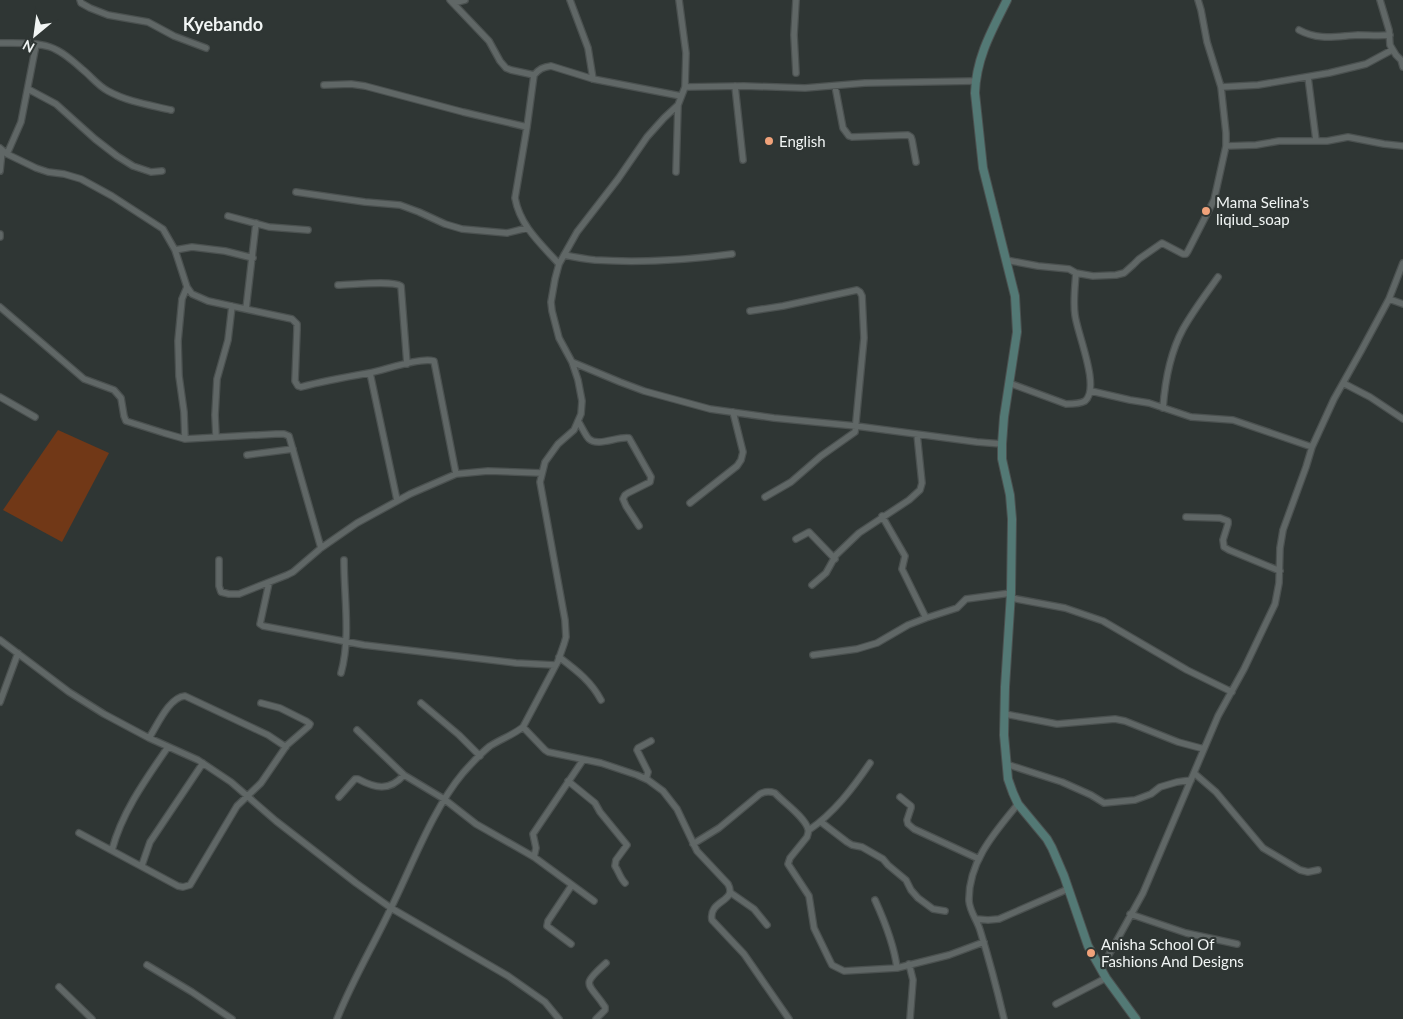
<svg xmlns="http://www.w3.org/2000/svg" width="1403" height="1019" font-family="Lato,sans-serif">
<style>
.green{fill:#713817}
.lines{fill:none;stroke-linecap:round;stroke-linejoin:round}
.street-casing{stroke:#4b5150;stroke-width:8}
.secondary-casing{stroke:#4b5150;stroke-width:10}
.street{stroke:#606766;stroke-width:5.5}
.secondary{stroke:#537975;stroke-width:8}
.poi-dot{fill:#f0a27a;stroke:#2f3634;stroke-width:2}
.labels{text-anchor:middle;dominant-baseline:central;stroke-width:4.5;stroke-linejoin:round;paint-order:stroke}
.poi-label{font-size:15px;fill:#f1f5f4;stroke:#2f3634;text-anchor:start}
.quarter-label{font-size:18px;font-weight:bold;fill:#f1f5f4;stroke:#2f3634}
</style>
<rect width="100%" height="100%" fill="#2f3634"/>
<path class="green" d="M58 430 109 453 62 542 3 510Z"/>
<g class="lines">
<g class="street-casing">
<path id="street" d="M80 0 81 3 90 8 108 15 148 22 174 36 206 48
M450 0 489 41 500 61 506 68 511 70 534 75
M570 0 588 48 593 79
M1380 0 1389 30 1390 45 1396 55 1401 60 1403 67
M453 3 465 0
M1299 30C1319 41 1337 36 1358 35 1368 35 1379 36 1390 35
M0 43C16 43 35 42 50 47 62 51 73 61 82 69 92 77 97 85 108 91 128 102 150 105 171 110
M796 73 794 35 796 0
M1308 77 1316 140
M324 85 351 84 365 86 463 112 527 127
M735 86 743 160
M835 86 843 128 849 136 852 137 908 135 911 137 912 140 916 162
M685 87 744 86 805 88 865 83 976 81
M1221 87 1258 85 1329 73 1366 64 1392 50
M28 89 56 104 95 139 117 156 133 166 151 172 162 171
M1226 146 1256 145 1279 141H1327L1348 137 1384 144 1403 146
M0 148 7 154 36 168 48 172 64 174 81 179 112 196 163 229 175 250 187 287 192 294 208 301 292 319 297 324V330L295 381 298 386 301 387C323 381 346 377 369 373 385 370 420 357 434 361L456 474
M7 154 21 122 36 45
M0 171 2 151
M676 172 678 105
M296 192 365 202 400 205 419 212 445 224 462 229 507 233 527 228
M228 216 269 227 308 230
M0 234V237
M175 250 192 247 225 251 253 258
M564 255C574 257 585 259 595 260 641 263 687 260 732 254
M1006 260 1038 266 1069 269 1076 273 1093 276 1116 275 1124 273 1133 265 1139 259 1162 243 1183 254H1186L1188 251 1214 200 1226 146V133L1221 87 1207 42 1201 10 1198 0
M559 264C541 244 520 226 515 198L527 127 534 75C539 69 543 67 551 66L593 79 681 96
M338 285C351 285 392 280 401 286L407 364
M1389 299 1403 304
M0 307 84 379 114 390 121 398 124 416 126 421 164 433 185 439 276 434H284L289 436 321 548
M246 309 256 223
M750 311 783 306 857 290 860 292 862 296 864 338 855 432 821 456 791 482 765 497
M572 362 620 382 644 391 710 409 774 418 856 426 977 442 1002 444
M370 373 397 500
M1009 383 1066 404C1072 404 1080 404 1085 401 1101 388 1077 333 1075 315 1073 302 1075 286 1076 273
M1343 383 1370 397 1403 419
M1091 391 1130 400 1149 403 1191 417 1233 420 1312 447
M0 397 35 417
M1163 408C1165 381 1170 353 1183 329 1193 311 1206 294 1218 277
M578 421C582 427 585 435 589 439 598 447 618 436 629 438L651 477 650 482 628 493 625 495 623 499 626 506 639 526
M216 436 215 415 217 379 228 340 232 306
M185 439 184 412 179 376 178 341 182 299 187 287
M247 455 293 449
M690 503 737 466 741 460 743 452 733 412
M882 516 905 556 902 569 904 573 926 618
M1186 517 1220 518 1228 521V524L1223 540 1224 547 1229 550 1280 571
M796 539 809 532 835 559
M219 560V586L221 592 229 594H239L287 575 293 572 321 548 357 523 410 494 456 474 488 471 542 473
M269 583 260 624 263 626 364 645 516 663 555 665
M812 585 826 573 836 555 859 533 909 500 920 490 922 483 917 434
M1011 598 1065 608 1103 621 1187 670 1232 692
M0 640 69 692 104 714 149 738 198 760 231 782 276 821 356 883 391 908 508 976 545 1002 559 1019
M813 655 857 649 877 643 908 625 926 618 957 608 966 599 1011 593
M559 657C576 670 591 681 601 700
M341 673C351 637 344 598 344 560
M0 702 18 653
M421 703 459 735 480 756
M1005 714 1057 724 1115 719 1125 721 1178 742 1204 749
M523 727 545 750 548 752 601 763 637 775 648 780 663 791 677 809 697 851 728 884C738 902 708 900 712 920L744 954 789 1019
M357 730 404 775 444 799 476 824 534 857 594 901
M149 738C157 726 169 697 185 696L268 735 286 747
M1006 764 1062 782 1091 795 1104 803 1135 800 1151 794 1160 787 1177 782 1191 780
M1194 773 1216 792 1263 848 1300 870 1308 872 1318 870
M646 779 648 772 637 750 638 748 651 741
M568 781 595 803 600 812 627 845 616 860 615 866C619 872 620 878 625 883
M339 797 355 779H358C375 788 389 792 404 775
M900 797 911 806V808L907 820 908 824 914 829 979 859
M821 822 847 842 852 845 862 847 883 859 888 865 906 880 911 890 918 898 933 909 945 911
M809 830C834 813 853 788 870 763
M79 833 178 886 183 887 190 885 237 806 261 783 287 745 309 726 310 724 306 721 280 708 261 703
M693 844 719 828 760 794C765 791 769 791 775 793 783 802 805 817 808 829 809 832 808 833 807 837L790 858 788 864 809 896 814 928 829 959 832 965 844 971 897 968 949 955 984 942
M112 850C122 812 146 779 168 747
M534 857 536 848 533 834 583 760
M142 865 150 842 203 763
M731 893 754 909 767 925
M875 900C885 922 894 944 897 968
M1130 914 1186 933 1237 944
M976 919 988 920 999 919 1068 889
M571 944 547 926 548 921 572 885
M909 964 913 980 910 1019
M147 965 192 992 232 1019
M1101 969 1143 893 1218 716 1244 669 1275 604 1279 583 1280 548 1283 530 1306 467 1312 447 1334 399 1361 351 1389 299 1403 263
M59 987 92 1019
M1056 1004 1106 978
M337 1019C352 981 373 946 390 910 412 866 432 810 463 773 471 764 481 753 490 746 501 739 513 735 523 727L558 661 564 644 566 637 565 620 540 482 545 462 558 444 574 430 581 414 582 401 578 380 572 362 559 338 552 311 551 302 555 279 559 264 577 232 618 179 647 137 664 118 678 105 685 87 686 53 679 0
M596 1019 605 1010V1007C589 982 579 987 606 963
M1004 1019C997 989 989 959 980 930 977 920 970 912 969 901 968 862 995 832 1018 804"/>
</g>
<g class="secondary-casing">
<path id="secondary" d="M1007 0C992 30 976 58 975 93L983 168 1015 296 1017 332 1004 417 1002 444V459L1010 495 1012 519 1011 593 1005 687 1004 735 1008 779 1013 793 1018 804 1047 839 1052 848 1064 876 1088 946 1106 978 1136 1019"/>
</g>
<use href="#street" class="street"/>
<use href="#secondary" class="secondary"/>
</g>
<g class="poi-dot">
<circle cx="769" cy="141" r="5"/>
<circle cx="1206" cy="211" r="5"/>
<circle cx="1091" cy="953" r="5"/>
</g>
<g class="labels">
<g class="poi-label">
<text x="779" y="141">English</text>
<text x="1216" y="202">Mama Selina's<tspan x="1216" dy="17">liqiud_soap</tspan></text>
<text x="1101" y="944">Anisha School Of<tspan x="1101" dy="17">Fashions And Designs</tspan></text>
</g>
<g class="quarter-label">
<text x="223" y="24">Kyebando</text>
</g>
</g>
<g transform="translate(35 35) rotate(209)" stroke="#2f3634" stroke-width="4" paint-order="stroke">
<path d="M0-4L9 19L0 12L-9 19Z" fill="#f1f5f4"/>
<text y="-8" font-size="14" font-weight="bold" text-anchor="middle" fill="#f1f5f4">N</text>
</g>
</svg>
